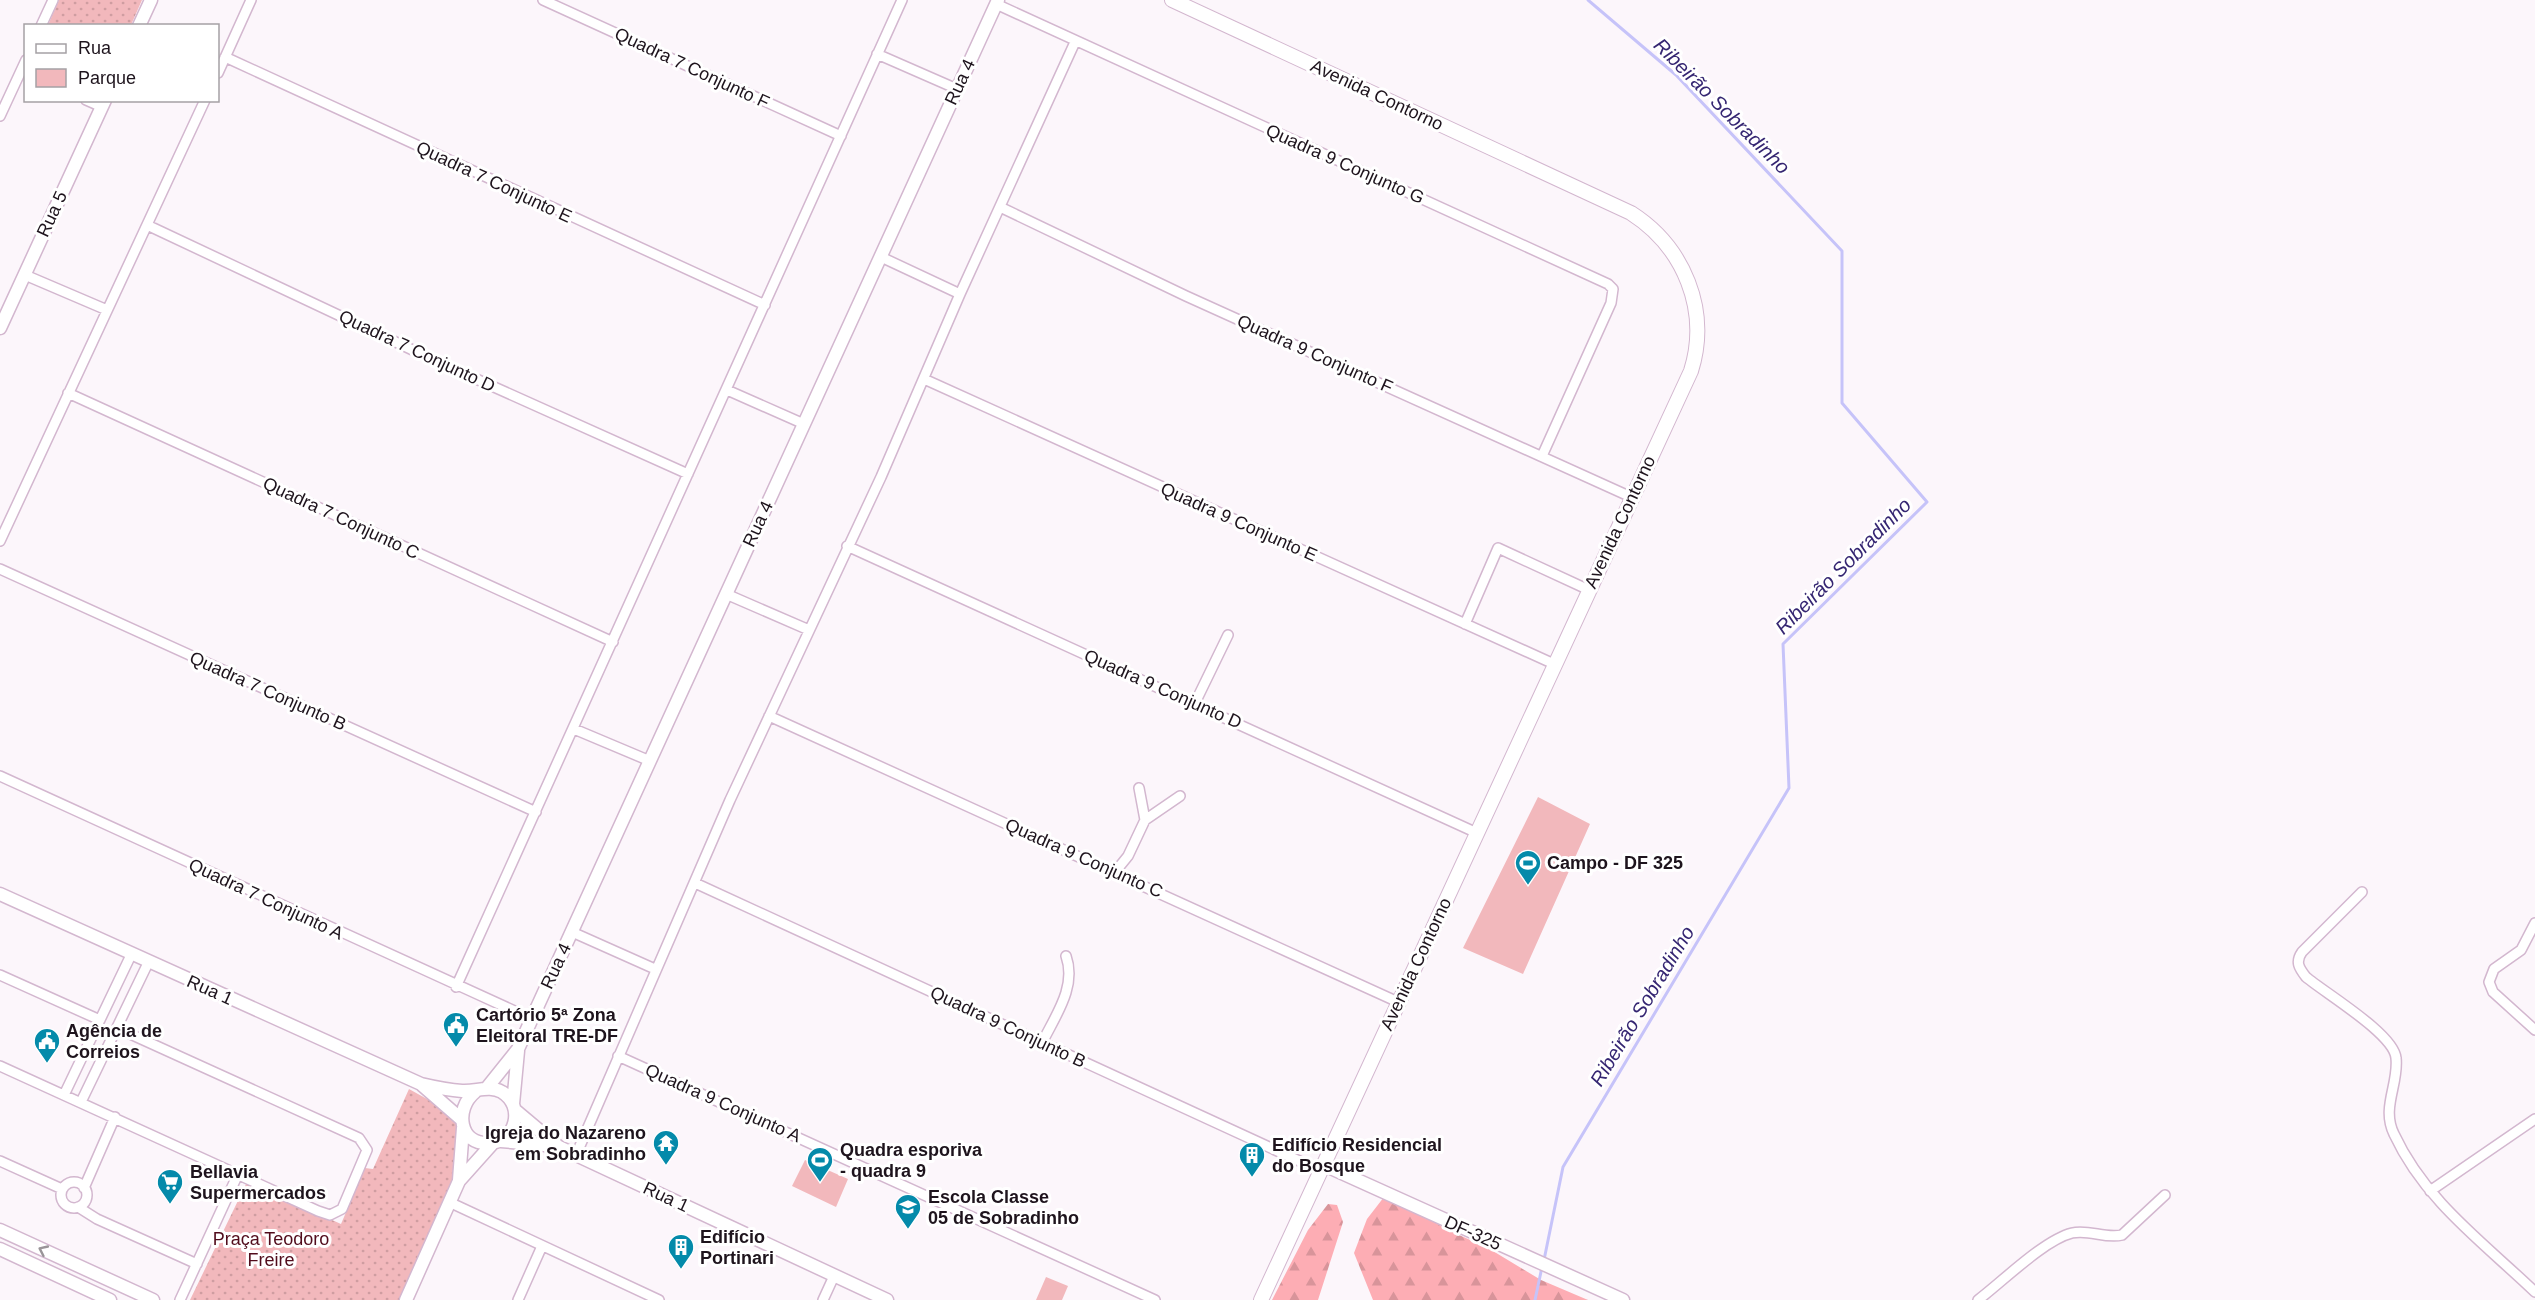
<svg xmlns="http://www.w3.org/2000/svg" width="2535" height="1300" font-family="Arial,sans-serif">
<style>
.green{fill:url(#green-dots)}
.forest{fill:url(#forest-firs)}
.pitch{fill:#f2b8bc}
.lines{fill:none;stroke-linecap:round;stroke-linejoin:round}
.stream{stroke:#c6c3f9;stroke-width:3}
.minor-casing{stroke:#d3b7cf;stroke-width:12}
.tertiary-casing{stroke:#d3b7cf;stroke-width:15}
.secondary-casing{stroke:#d3b7cf;stroke-width:16}
.minor{stroke:#fff;stroke-width:9}
.tertiary{stroke:#fff;stroke-width:12}
.secondary{stroke:#fff;stroke-width:14}
.oneway{stroke:#9a9599}
.labels{text-anchor:middle;dominant-baseline:central;stroke-width:6;stroke-linejoin:round;paint-order:stroke}
.street-label{font-size:18px;fill:#1e141d;stroke:#fff}
.poi-label{font-size:18px;font-weight:bold;fill:#1e141d;stroke:#fff;text-anchor:start}
.park-label{font-size:18px;fill:#510c1c;stroke:#fff}
.water-label{font-size:20px;font-style:italic;fill:#352672;stroke:#fff}
</style>
<defs>
<pattern id="green-dots" width="8" height="8" patternUnits="userSpaceOnUse" patternTransform="scale(1.5)"><rect width="8" height="8" fill="#f2b8bc"/><path d="M2 2h.1M6 6h.1" fill="none" stroke="#cf9da1" stroke-width="1.8" stroke-linecap="round"/></pattern>
<pattern id="forest-firs" width="22" height="20" patternUnits="userSpaceOnUse" patternTransform="scale(1.5)"><rect width="22" height="20" fill="#fdadb4"/><path d="M5 1l3.5 6h-7zM16 11l3.5 6h-7z" fill="#d8949a"/></pattern>
</defs>
<rect width="100%" height="100%" fill="#fcf6fb"/>
<path class="green" d="M59 0H142L131 25H48Z
M409 1089 445 1109 459 1128V1176L400 1300H190L247 1182 341 1224 365 1168 373 1169Z"/>
<path class="forest" d="M1384 1197 1398 1201 1448 1230 1488 1248 1541 1280 1588 1300H1373L1354 1253 1367 1219Z
M1328 1204 1337 1205 1343 1222 1318 1300H1272L1308 1230Z"/>
<path class="pitch" d="M1538 797 1590 824 1523 974 1463 948Z
M805 1160 848 1179 836 1207 792 1186Z
M1046 1277 1068 1286 1062 1300H1036Z"/>
<g class="lines">
<path class="stream" d="M1544 1260 1563 1167 1789 788 1783 644 1927 502 1842 403V251L1676 75 1588 0
M1535 1300 1542 1267"/>
<g class="minor-casing">
<path id="minor" d="M543 0 841 136
M996 4 1608 284 1613 289 1611 303 1542 456
M41 26 53 0
M877 54 957 89
M225 57 765 305
M218 73 251 0
M86 100 102 107
M0 116 26 60
M1000 207 1186 296 1631 497
M147 225 436 361 688 474
M881 257 960 294
M25 275 107 310
M924 379 1554 664
M727 390 804 424
M68 393 613 642
M0 541 205 100
M847 546 1477 833
M0 569 536 812
M726 594 809 630
M1465 624 1498 548 1589 590
M1195 703 1228 635
M769 716 1398 1002
M574 729 650 761
M0 776 532 1019
M1139 788 1145 820
M1115 872 1128 856 1145 820 1180 796
M695 883 1321 1171
M2362 892 2302 952C2295 962 2299 968 2306 977 2325 993 2394 1034 2396 1058 2399 1084 2381 1108 2394 1134 2425 1201 2484 1243 2535 1292
M2535 923 2521 950 2494 969 2489 982 2493 992 2535 1030
M572 932 655 969
M0 975 100 1020
M456 987 902 0
M1042 1043C1055 1016 1077 987 1066 956
M618 1056 1155 1300
M0 1066 318 1211 330 1215 342 1209 367 1150 359 1138 117 1028
M64 1095 131 955
M81 1102 148 963
M576 1155 730 800 881 477 960 294 1075 42
M0 1161 62 1189
M61 1195a13 13 0 1 1 26 0a13 13 0 1 1-26 0Z
M84 1188 115 1117
M2430 1191 2535 1119
M449 1202 659 1300
M78 1207 97 1219 197 1264
M180 1300 238 1174
M518 1300 542 1246
M823 1300 834 1276
M1978 1300C2002 1282 2044 1240 2072 1233 2089 1229 2105 1239 2122 1235L2165 1195"/>
</g>
<g class="tertiary-casing">
<path id="tertiary" d="M139 26 151 0
M0 328 105 100
M0 894 421 1084C434 1087 448 1090 462 1091 476 1092 489 1085 502 1092 525 1106 516 1142 490 1143 459 1146 454 1109 475 1092
M422 1085 461 1119
M486 1089 518 1049 998 0
M513 1104 518 1051
M515 1110 559 1147 887 1300
M501 1141 555 1146
M1324 1165 1623 1300
M459 1180 463 1128
M0 1230 153 1300
M0 1249 110 1300
M406 1300 459 1181 493 1143"/>
</g>
<g class="secondary-casing">
<path id="secondary" d="M1172 0 1631 213C1684 247 1710 310 1691 371L1261 1300"/>
</g>
<use href="#minor" class="minor"/>
<use href="#tertiary" class="tertiary"/>
<use href="#secondary" class="secondary"/>
</g>
<defs><path id="oneway-chevron" d="M-2-3.5L2.5 0L-2 3.5" fill="none" stroke-width="1.6" stroke-linecap="round" stroke-linejoin="round" transform="scale(1.5)"/></defs>
<use class="oneway" href="#oneway-chevron" transform="translate(43 1250) rotate(-155)"/>
<defs>
<g id="stadium-pin" transform="scale(1.35)"><path d="M0 17L-7.5 6A9.5 9.5 0 1 1 7.5 6Z" fill="#048aaa" stroke="#fff"/><path d="M0-5a6.5 5 0 1 0 0 10a6.5 5 0 1 0 0-10ZM-3.5-1.8h7v3.6h-7Z" fill="#fff"/></g>
<g id="civic-pin" transform="scale(1.35)"><path d="M0 17L-7.5 6A9.5 9.5 0 1 1 7.5 6Z" fill="#048aaa" stroke="#fff"/><path d="M-.6-6.5H3V-4.5H.6V-3L4-1V1h2V6H-6V1h2V-1L-.6-3ZM-1.2 2.5V6h2.4V2.5Z" fill="#fff"/></g>
<g id="temple-pin" transform="scale(1.35)"><path d="M0 17L-7.5 6A9.5 9.5 0 1 1 7.5 6Z" fill="#048aaa" stroke="#fff"/><path d="M0-6L5-2H3V0L6.5 2.5H4V6H1.5V3h-3V6H-4V2.5H-6.5L-3 0V-2H-5Z" fill="#fff"/></g>
<g id="building-pin" transform="scale(1.35)"><path d="M0 17L-7.5 6A9.5 9.5 0 1 1 7.5 6Z" fill="#048aaa" stroke="#fff"/><path d="M-4-6H4V6H1V3H-1V6H-4ZM-2.5-4.3h1.7v1.8h-1.7ZM.8-4.3h1.7v1.8H.8ZM-2.5-1h1.7V.8h-1.7ZM.8-1h1.7V.8H.8Z" fill="#fff"/></g>
<g id="supermarket-pin" transform="scale(1.35)"><path d="M0 17L-7.5 6A9.5 9.5 0 1 1 7.5 6Z" fill="#048aaa" stroke="#fff"/><path d="M-6-5.5h2.5l.6 2H6L4.5 2H-2.5L-4.4-4H-6ZM-1.5 3.2a1.3 1.3 0 1 0 .1 0ZM3 3.2a1.3 1.3 0 1 0 .1 0Z" fill="#fff"/></g>
<g id="school-pin" transform="scale(1.35)"><path d="M0 17L-7.5 6A9.5 9.5 0 1 1 7.5 6Z" fill="#048aaa" stroke="#fff"/><path d="M0-5L7-2L0 1L-7-2ZM-4 1L0 2.5L4 1V4Q0 6-4 4Z" fill="#fff"/></g>
</defs>
<g fill-rule="evenodd">
<use href="#stadium-pin" x="1528" y="863"/>
<use href="#civic-pin" x="456" y="1025"/>
<use href="#civic-pin" x="47" y="1041"/>
<use href="#temple-pin" x="666" y="1143"/>
<use href="#building-pin" x="1252" y="1155"/>
<use href="#stadium-pin" x="820" y="1160"/>
<use href="#supermarket-pin" x="170" y="1182"/>
<use href="#school-pin" x="908" y="1207"/>
<use href="#building-pin" x="681" y="1247"/>
</g>
<g class="labels">
<g class="street-label">
<text transform="translate(692 68) rotate(25)">Quadra 7 Conjunto F</text>
<text transform="translate(960 82) rotate(-65)">Rua 4</text>
<text transform="translate(1377 95) rotate(25)">Avenida Contorno</text>
<text transform="translate(1345 164) rotate(24)">Quadra 9 Conjunto G</text>
<text transform="translate(494 182) rotate(25)">Quadra 7 Conjunto E</text>
<text transform="translate(52 214) rotate(-65)">Rua 5</text>
<text transform="translate(417 351) rotate(25)">Quadra 7 Conjunto D</text>
<text transform="translate(1315 354) rotate(24)">Quadra 9 Conjunto F</text>
<text transform="translate(341 518) rotate(25)">Quadra 7 Conjunto C</text>
<text transform="translate(1239 522) rotate(24)">Quadra 9 Conjunto E</text>
<text transform="translate(1620 522) rotate(-65)">Avenida Contorno</text>
<text transform="translate(758 524) rotate(-65)">Rua 4</text>
<text transform="translate(1163 689) rotate(24)">Quadra 9 Conjunto D</text>
<text transform="translate(268 691) rotate(24)">Quadra 7 Conjunto B</text>
<text transform="translate(1084 858) rotate(24)">Quadra 9 Conjunto C</text>
<text transform="translate(266 899) rotate(25)">Quadra 7 Conjunto A</text>
<text transform="translate(1416 964) rotate(-65)">Avenida Contorno</text>
<text transform="translate(556 966) rotate(-65)">Rua 4</text>
<text transform="translate(210 990) rotate(24)">Rua 1</text>
<text transform="translate(1008 1027) rotate(25)">Quadra 9 Conjunto B</text>
<text transform="translate(723 1103) rotate(24)">Quadra 9 Conjunto A</text>
<text transform="translate(666 1197) rotate(25)">Rua 1</text>
<text transform="translate(1473 1233) rotate(24)">DF-325</text>
</g>
<g class="poi-label">
<text x="1547" y="863">Campo - DF 325</text>
<text x="476" y="1015">Cartório 5ª Zona<tspan x="476" dy="21">Eleitoral TRE-DF</tspan></text>
<text x="66" y="1031">Agência de<tspan x="66" dy="21">Correios</tspan></text>
<text x="646" y="1133" text-anchor="end">Igreja do Nazareno<tspan x="646" dy="21">em Sobradinho</tspan></text>
<text x="1272" y="1145">Edifício Residencial<tspan x="1272" dy="21">do Bosque</tspan></text>
<text x="840" y="1150">Quadra esporiva<tspan x="840" dy="21">- quadra 9</tspan></text>
<text x="190" y="1172">Bellavia<tspan x="190" dy="21">Supermercados</tspan></text>
<text x="928" y="1197">Escola Classe<tspan x="928" dy="21">05 de Sobradinho</tspan></text>
<text x="700" y="1237">Edifício<tspan x="700" dy="21">Portinari</tspan></text>
</g>
<g class="park-label">
<text x="271" y="1239">Praça Teodoro<tspan x="271" dy="21">Freire</tspan></text>
</g>
<g class="water-label">
<text transform="translate(1722 106) rotate(45)">Ribeirão Sobradinho</text>
<text transform="translate(1843 566) rotate(-45)">Ribeirão Sobradinho</text>
<text transform="translate(1642 1006) rotate(-59)">Ribeirão Sobradinho</text>
</g>
</g>
<rect x="24" y="24" width="195" height="78" fill="#ffffff" stroke="#a5a1a5" stroke-width="1.5"/>
<rect x="36" y="44" width="30" height="9" fill="#ffffff" stroke="#a5a1a5" stroke-width="1.5"/>
<text x="78" y="54" font-size="18" fill="#1e141d">Rua</text>
<rect x="36" y="69" width="30" height="18" fill="#f2b8bc" stroke="#a5a1a5" stroke-width="1.5"/>
<text x="78" y="84" font-size="18" fill="#1e141d">Parque</text>
</svg>
